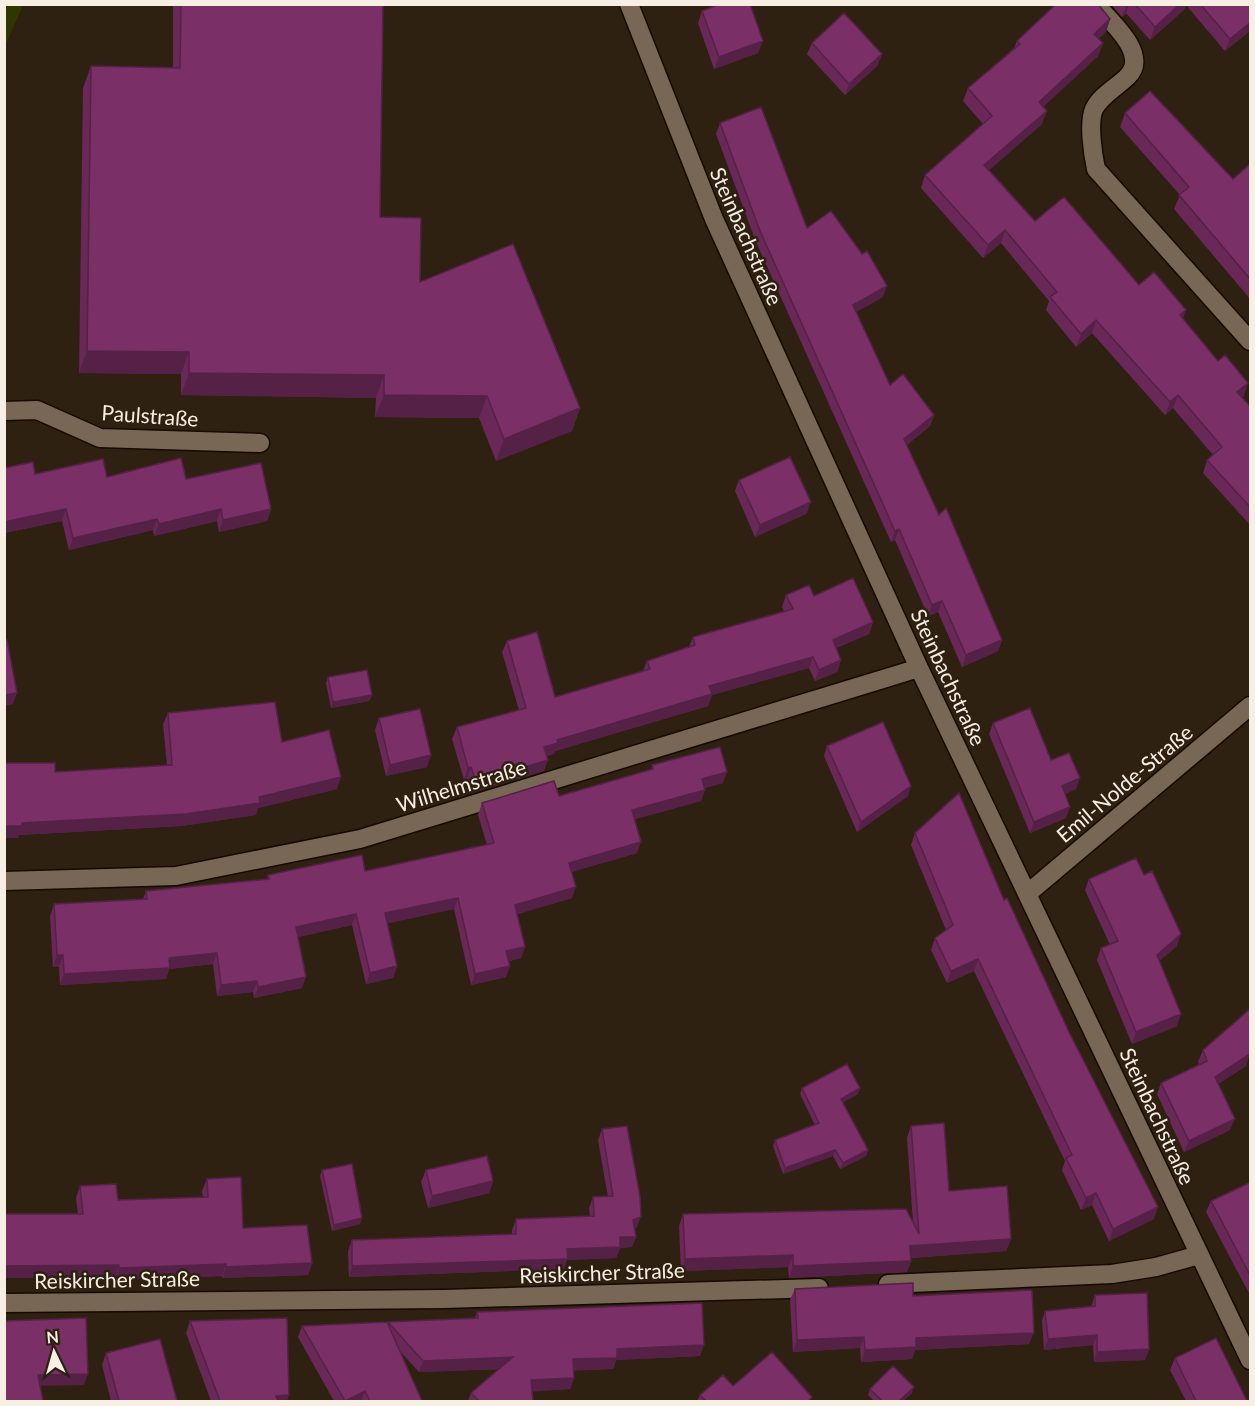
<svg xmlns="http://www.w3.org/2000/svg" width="1255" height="1406" font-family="Lato,sans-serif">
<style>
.green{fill:#2f3700}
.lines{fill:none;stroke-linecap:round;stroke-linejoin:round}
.street-casing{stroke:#160a00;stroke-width:21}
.street{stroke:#776754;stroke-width:18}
.wall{fill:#692858}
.shaded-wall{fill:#552147}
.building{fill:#7a2f66;stroke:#552147;stroke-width:1.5}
.labels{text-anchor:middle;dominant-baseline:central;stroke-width:5;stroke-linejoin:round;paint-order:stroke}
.street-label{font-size:21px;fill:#f7eee4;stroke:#2f2111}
</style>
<rect width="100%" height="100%" fill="#2f2111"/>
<path class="green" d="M5 4 23 5 5 46 4 5Z"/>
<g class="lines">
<g class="street-casing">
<path id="street" d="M629 4 714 219 919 668 1250 1360
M1095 4C1109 20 1151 55 1127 77 1117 87 1101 95 1094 109 1088 123 1093 155 1096 169L1250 341
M4 411 37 410 100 438 260 443
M4 881 176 876 360 839 919 668
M1027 894 1250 706
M888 1284 1112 1274 1156 1267 1199 1255
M4 1303 444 1299 819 1288"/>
</g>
<use href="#street" class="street"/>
</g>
<path class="wall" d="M173 4H383L380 217 420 282 580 408 572 431 496 461 479 418 375 417 376 398 181 395V374L79 373 83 88 91 66 173 68Z
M1111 4H1251V30L1225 51 1186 5 1185 9 1150 40 1126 13 1122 17Z
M702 11 758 53 714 69 698 23Z
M1110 19 1106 32 1099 38 1103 43 1098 56 1043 107 1042 124 989 170 1035 221 1139 285 1183 319 1244 396 1242 397 1251 407V526L1203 473 1207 460 1213 455 1173 408 1165 415 1092 333 1076 347 1046 310 1049 301 1001 243 983 258 921 188 925 175 983 124 963 101 968 88 1014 48 1017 41Z
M812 43 882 54 877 66 845 95 807 54Z
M1125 113 1233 179 1251 163V300L1174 209 1180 195 1120 127Z
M720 123 807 228 883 297 856 312 890 385 934 415 930 426 907 445 939 515 1002 640 998 651 962 667 938 612 928 616 895 540 891 542 756 242 716 134Z
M4 468 35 474 186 479 271 509 267 521 219 532 217 521 154 536 153 530 69 550 62 521 4 533Z
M739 480 811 502 806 514 755 537 735 491Z
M786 595 814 596 873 622 869 634 836 648 841 660 837 672 815 681 809 668 712 695 708 706 555 751 554 754 547 756 544 771 471 793 467 779 464 780 452 739 457 727 519 710 502 652 507 641 555 697 643 671 647 661 689 647 693 637 784 611 782 607Z
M328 677 372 695 369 701 331 708 326 683Z
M168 713 282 742 337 789 258 808 256 815 181 826 19 835 18 838H4V763L55 772 167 765 163 724Z
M379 718 427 767 386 776 375 730Z
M993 723 1051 760 1076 789 1065 794 1066 818 1030 833 989 734Z
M827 746 908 796 857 832 824 756Z
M652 765 723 783 705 788 701 801 635 819 637 853 571 872 572 898 517 914 525 947 521 958 509 961 506 977 471 985 454 909 387 923 397 966 393 978 366 984 352 925 298 937 302 988 254 998 253 992 217 996 213 964 169 969 166 979 60 985 59 967H53L50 916 54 904 143 899 146 891 267 879 268 875 365 871 487 845 478 815 482 803 559 796 651 770Z
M915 833 1004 900 1154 1219 1109 1241 1092 1205 1081 1210 1062 1170 1065 1161 974 971 947 983 931 950 935 938 946 930 911 845Z
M1089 879 1177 946 1159 961 1177 1026 1132 1044 1097 960 1101 948 1110 945 1085 890Z
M1203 1050 1246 1066 1218 1084 1230 1130 1184 1152 1157 1094 1161 1083 1199 1064 1198 1062Z
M802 1088 858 1094 843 1102 868 1150 866 1156 840 1169 833 1156 783 1174 773 1146 775 1140 815 1125 800 1094Z
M911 1126 949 1191 1011 1239 1006 1251 911 1258V1261L907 1272 789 1278 788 1267 681 1271 679 1226 683 1214 913 1223 907 1138Z
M602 1129 637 1227 634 1228 636 1237 632 1247 620 1248 616 1258 567 1260 564 1269 349 1277 348 1251 352 1240 512 1234V1230L516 1219 590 1217 589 1208 593 1197H608L598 1140Z
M322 1170 360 1224 332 1231 320 1176Z
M426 1170 493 1181 489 1193 428 1208 421 1182Z
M207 1179 243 1228 312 1263 308 1275 222 1278V1276L115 1280V1277L4 1278V1214H78L76 1198 80 1186 118 1200 203 1198 202 1191Z
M1251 1182V1297L1206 1212 1211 1201Z
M795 1289 913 1296 1029 1344 915 1350 912 1359 861 1362 860 1348 793 1352 790 1300Z
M1095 1295 1149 1349 1145 1360 1094 1362 1093 1345 1044 1350 1042 1321 1045 1311 1091 1307Z
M477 1312 700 1356 616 1360 613 1369 574 1370V1378L570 1389 532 1391 533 1401H468L471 1393 499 1369 419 1372 399 1350 422 1401H334L298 1337 302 1326 387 1323 388 1322 475 1318Z
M190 1321 287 1401H211L186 1333Z
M106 1353 177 1401H111L102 1365Z
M1175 1358 1247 1401H1186L1170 1370Z
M733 1386 811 1401H697L700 1395Z
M870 1389 912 1393 903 1401H874L868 1395Z"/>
<path class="shaded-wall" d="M1127 4H1129L1126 13 1122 17Z
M1180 4H1187L1185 9 1150 40 1155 27Z
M1110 19 1106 32 1089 47 1094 34Z
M1251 22V30L1225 51 1230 39Z
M763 41 758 53 714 69 719 57Z
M1103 43 1098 56 1034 115 1039 102Z
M882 54 877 66 845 95 849 84Z
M1047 111 1042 124 980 178 984 165Z
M1005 230 1001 243 983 258 988 245Z
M887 286 883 297 849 316 853 305Z
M1186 310 1181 323 1180 315Z
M1096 320 1092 333 1076 347 1081 334Z
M87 351 189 352 181 374 79 373Z
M189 373 384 375 376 398 181 395Z
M1248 383 1244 396 1233 405 1237 392Z
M384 395 487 396 479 418 375 417Z
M1178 395 1173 408 1165 415 1170 402Z
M580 408 572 431 496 461 504 439Z
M934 415 930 426 900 450 904 439Z
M811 502 806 514 755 537 760 525Z
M66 509 62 521 4 533V522Z
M221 509 217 521 154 536 159 524Z
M271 509 267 521 219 532 223 520Z
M157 519 153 530 69 550 73 538Z
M899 529 895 540 891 542 895 531Z
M942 601 938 612 928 616 932 605Z
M873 622 869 634 829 651 833 640Z
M1002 640 998 651 962 667 966 655Z
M813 657 809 668 712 695 708 706 555 751 554 754 540 758 544 747 557 740 709 686Z
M841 660 837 672 815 681 819 670Z
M17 693 13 704 4 706V695Z
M372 695 369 701 331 708 333 702Z
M431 755 427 767 386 776 390 765Z
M548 760 544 771 471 793 476 782Z
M471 767 467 779 464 780 468 768Z
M727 772 723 783 698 790 702 779Z
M341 777 337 789 258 808 256 815 181 826 19 835 18 838H4V826L22 823 259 797Z
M1080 778 1076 789 1058 797 1062 786Z
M911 786 908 796 857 832 861 822Z
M705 790 701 801 628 821 632 810Z
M1070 807 1066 818 1030 833 1034 822Z
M641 842 637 853 565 874 569 863Z
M576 887 572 898 511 916 515 905Z
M458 898 454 909 381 925 385 913Z
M356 914 352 925 292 938 296 927Z
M1181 934 1177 946 1153 966 1157 955Z
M525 947 521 958 502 963 506 951Z
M217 953 213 964 169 969 166 979 60 985 64 974 169 958Z
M57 955H63L59 967H53Z
M978 959 974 971 947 983 951 971Z
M397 966 393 978 366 984 370 973Z
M510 966 506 977 471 985 475 974Z
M306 977 302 988 254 998 258 987Z
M257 981 253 992 217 996 221 985Z
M1181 1014 1177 1026 1132 1044 1136 1032Z
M1250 1054 1246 1066 1210 1089 1215 1077Z
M860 1088 858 1094 839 1105 841 1099Z
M1235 1119 1230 1130 1184 1152 1189 1141Z
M835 1150 833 1156 783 1174 785 1168Z
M868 1150 866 1156 840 1169 843 1163Z
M493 1181 489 1193 428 1208 432 1196Z
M1096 1193 1092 1205 1081 1210 1086 1198Z
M1158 1207 1154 1219 1109 1241 1113 1229Z
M641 1217 637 1227 629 1230 633 1220Z
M362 1218 360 1224 332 1231 334 1225Z
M620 1237H636L632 1247 620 1248 616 1258 567 1260 564 1269 349 1277 352 1266 567 1249Z
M1011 1239 1006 1251 906 1258 910 1246Z
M793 1255 788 1267 681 1271 685 1259Z
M911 1261 907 1272 789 1278 793 1266Z
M312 1263 308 1275 222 1278 226 1267Z
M226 1264 222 1276 115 1280 119 1268Z
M119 1265 115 1277 4 1278V1266Z
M1034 1333 1029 1344 915 1350 912 1359 861 1362 865 1350 916 1338Z
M1097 1335 1093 1345 1044 1350 1048 1339Z
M864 1337 860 1348 793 1352 797 1340Z
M704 1345 700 1356 616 1360 613 1369 569 1371 573 1359 617 1349Z
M1149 1349 1145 1360 1094 1362 1097 1352Z
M513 1357 509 1369 419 1372 423 1361Z
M88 1374 84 1385 34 1386 38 1375Z
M574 1378 570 1389 527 1392 531 1380Z
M914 1387 912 1393 903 1401H899Z
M365 1391 361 1401H346Z
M289 1395 287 1401H274L276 1396Z"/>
<path class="building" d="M181 4H383L380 217 421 218 420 282 513 244 580 408 504 439 487 396 384 395V375L189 373V352L87 351 91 66 180 68Z
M720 4H750L763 41 719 57 702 11Z
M1056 4H1098L1110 19 1094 34 1103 43 1039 102 1047 111 984 165 1035 221 1064 197 1139 285 1154 272 1186 310 1180 315 1218 361 1225 355 1248 383 1237 392 1251 407V508L1207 460 1222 447 1178 395 1170 402 1096 320 1081 334 1050 297 1057 292 1005 230 988 245 925 175 992 116 968 88 1020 44 1017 41Z
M1135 4H1180L1155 27Z
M1200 4H1251V22L1230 39Z
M844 13 882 54 849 84 812 43Z
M1150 91 1233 179 1251 163V280L1179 195 1189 187 1125 113Z
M761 107 807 228 831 211 862 254 867 251 887 286 853 305 890 385 903 374 934 415 904 439 939 515 946 508 1002 640 966 655 942 601 932 605 899 529 895 531 760 231 720 123Z
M790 457 811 502 760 525 739 480Z
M181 458 186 479 261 463 271 509 223 520 221 509 159 524 157 519 73 538 66 509 4 522V468L33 462 35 474 103 459 107 477Z
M853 578 873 622 833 640 841 660 819 670 813 657 709 686 712 694 557 740 558 743 544 747 548 760 476 782 471 767 468 768 457 727 526 708 507 641 537 632 555 697 650 669 647 661 695 645 693 637 793 609 786 595 809 585 814 596Z
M7 640 17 693 4 695V641Z
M367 670 372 695 333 702 328 677Z
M275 702 282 742 329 730 341 777 259 797 260 803 186 814 22 823V826H4V763H55V772L172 765 168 713Z
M1030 708 1051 760 1069 753 1080 778 1062 786 1070 807 1034 822 993 723Z
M420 709 431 755 390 765 379 718Z
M883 722 911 786 861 822 827 746Z
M720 747 727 772 702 779 705 790 632 810 641 842 569 863 576 887 515 905 525 947 506 951 510 966 475 974 458 898 385 913 397 966 370 973 356 914 296 927 306 977 258 987 257 981 221 985 217 953 169 958 170 968 64 974 63 955H57L54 904 147 899 146 891 269 879 268 875 362 855 365 871 494 843 482 803 554 781 559 796 653 769 652 765Z
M959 793 1004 900 1007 898 1069 1032 1158 1207 1113 1229 1096 1193 1086 1198 1066 1158 1072 1155 978 959 951 971 935 938 953 925 915 833Z
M1136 858 1144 875 1152 871 1181 934 1157 955 1181 1014 1136 1032 1101 948 1118 941 1089 879Z
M1251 1008 1250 1054 1215 1077 1235 1119 1189 1141 1161 1083 1207 1061 1203 1050Z
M847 1064 860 1088 841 1099 868 1150 843 1163 835 1150 785 1168 775 1140 819 1123 802 1088Z
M944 1123 949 1191 1007 1186 1011 1239 910 1246 911 1261 793 1266V1255L685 1259 683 1214 906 1209 919 1234 911 1126Z
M627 1126 640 1196 641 1217 633 1220 636 1237H620V1247L567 1249 568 1259 352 1266V1240L516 1234V1219L594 1216 593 1197 613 1196 602 1129Z
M487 1156 493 1181 432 1196 426 1170Z
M352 1164 362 1218 334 1225 322 1170Z
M241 1177 243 1228 307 1225 312 1263 226 1267V1264L119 1268V1265L4 1266V1214H83L80 1186 116 1184 118 1200 208 1197 207 1179Z
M1251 1182V1277L1211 1201Z
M913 1283V1296L1032 1290 1034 1333 916 1338V1347L865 1350 864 1337 797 1340 795 1289Z
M1147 1293 1149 1349 1097 1352V1335L1048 1339 1045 1311 1095 1306V1295Z
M702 1303 704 1345 617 1349V1358L573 1359 574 1378 531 1380 533 1401H479L471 1393 513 1357 423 1361 388 1322 478 1318 477 1312Z
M86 1318 88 1374 38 1375 43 1401H4V1321Z
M287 1318 289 1395 276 1396 278 1401H220L190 1321Z
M387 1322 422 1401H370L365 1391 345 1401 302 1326Z
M1216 1338 1247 1401H1196L1175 1358Z
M160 1339 177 1401H119L106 1353Z
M772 1352 812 1397 808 1401H706L700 1395 723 1375 733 1386Z
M893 1366 914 1387 899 1401H882L870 1389Z"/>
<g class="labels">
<g class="street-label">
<text transform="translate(747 236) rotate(66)">Steinbachstraße</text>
<text transform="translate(150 415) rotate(4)">Paulstraße</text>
<text transform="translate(949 677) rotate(65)">Steinbachstraße</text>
<text transform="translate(1124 783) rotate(-40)">Emil-Nolde-Straße</text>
<text transform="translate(461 785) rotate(-17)">Wilhelmstraße</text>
<text transform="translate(1158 1116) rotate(65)">Steinbachstraße</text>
<text transform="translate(602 1272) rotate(-2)">Reiskircher Straße</text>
<text transform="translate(117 1279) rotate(-1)">Reiskircher Straße</text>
</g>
</g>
<rect width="1255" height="1406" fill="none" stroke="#f7eee4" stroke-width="12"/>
<g transform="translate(54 1352) rotate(355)" stroke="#2f2111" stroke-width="4.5" paint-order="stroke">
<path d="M0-4.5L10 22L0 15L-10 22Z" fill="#f7eee4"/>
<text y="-9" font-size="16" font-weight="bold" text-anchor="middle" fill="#f7eee4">N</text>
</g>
</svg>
